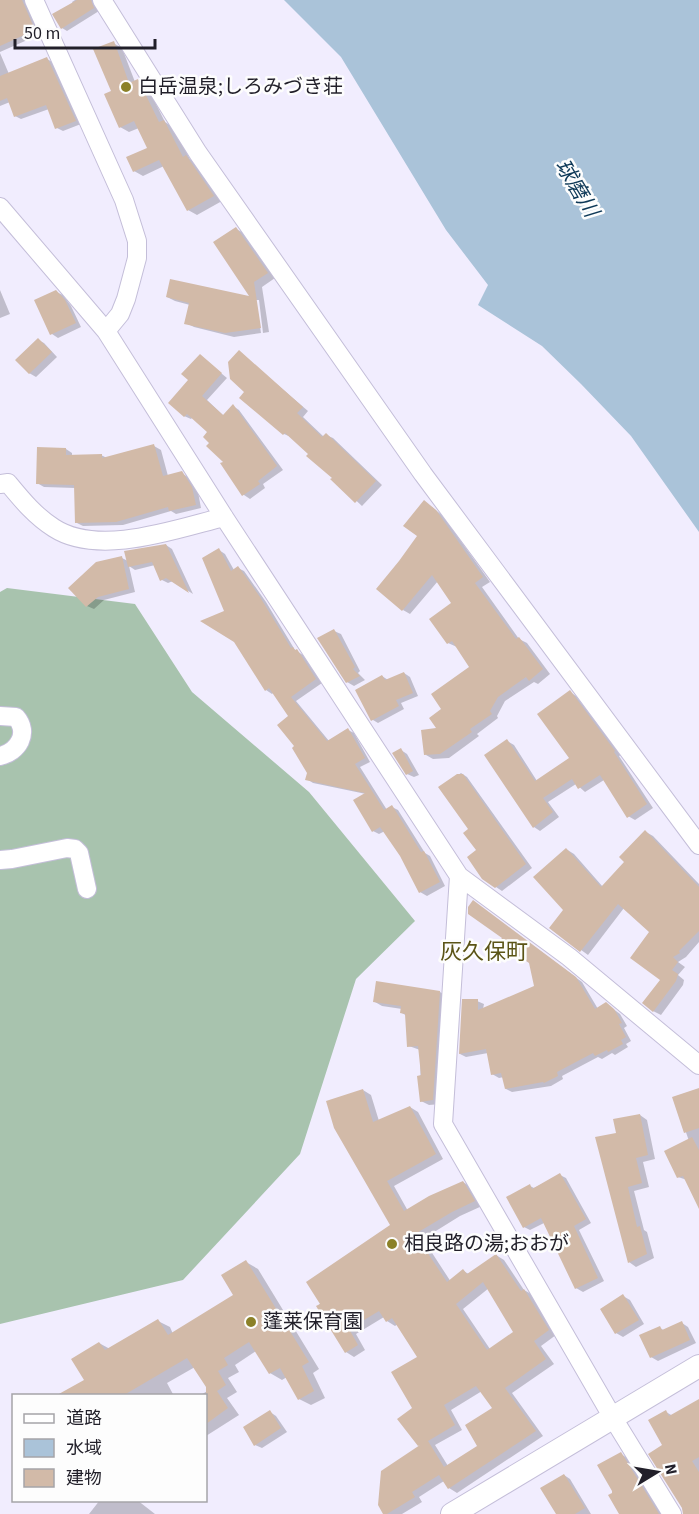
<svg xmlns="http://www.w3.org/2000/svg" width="699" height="1514" font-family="'Source Sans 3','Noto Sans JP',sans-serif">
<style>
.forest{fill:#a8c3ae}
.water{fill:#aac3d9}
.shadow{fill:#0003;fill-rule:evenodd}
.building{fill:#d2baa8;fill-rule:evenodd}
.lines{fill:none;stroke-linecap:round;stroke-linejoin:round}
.minor-casing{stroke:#c4bed9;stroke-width:20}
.tertiary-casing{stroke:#c4bed9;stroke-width:24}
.minor{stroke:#fff;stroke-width:18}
.tertiary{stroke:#fff;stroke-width:22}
.poi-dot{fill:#8b8128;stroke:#fdfdfd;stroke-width:2}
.labels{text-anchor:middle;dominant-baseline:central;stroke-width:5;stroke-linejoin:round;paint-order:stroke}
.poi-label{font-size:20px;fill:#211f29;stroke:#fdfdfd;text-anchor:start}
.water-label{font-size:21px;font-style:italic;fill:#0d3857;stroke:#fdfdfd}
.quarter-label{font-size:22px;fill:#5b5417;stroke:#fdfdfd}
</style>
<rect width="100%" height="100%" fill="#f1edfe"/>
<path class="forest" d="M7 588 135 604 192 692 309 792 415 921 356 979 300 1154 183 1280 0 1324V592Z"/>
<path class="water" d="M284 0H699V532L631 436 581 384 542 346 478 305 488 285 446 230 341 57Z"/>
<path class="shadow" d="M0 0H26L41 34 0 52Z
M75 0H97L99 11 67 31 62 28 73 4 72 2Z
M113 43 122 48 135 82 138 80 147 86 165 122 173 127 190 159 195 162 222 201 197 215 188 210 164 166 143 176 134 171 149 148 139 128 129 132 120 127 113 91Z
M0 53 9 74 47 59 54 63 81 124 63 131 57 128 49 109 21 119 15 116 10 102 0 106Z
M236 229 244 233 275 278 262 287 269 332 263 333 259 300H256L261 333 234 337 194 327 186 323 190 305 175 301 167 297 252 299Z
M0 290 10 314 0 318Z
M56 292 63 295 71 306 81 327 58 338 52 334Z
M38 340 44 343 57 357 36 377 29 373Z
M239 352 308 411 303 417 324 437 326 435 333 438 382 485 362 506 333 479 334 478 291 437 284 434 246 392Z
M200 356 227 378 207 400 224 416 233 406 239 410 283 470 263 484 265 488 250 499 244 495 222 464 226 463 211 442 210 432 193 417 191 419 184 416 190 380Z
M154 446 161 450 168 476 181 473 188 477 198 492 201 508 176 514 171 511 123 525 83 526 77 523 75 488 44 487 37 483 66 449 72 453V456L101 455 107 458Z
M432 507 443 516 490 582 482 587 519 639 527 643 550 674 538 684 534 682 505 701 497 716 498 718 477 734 479 736 449 758 433 759 426 755 439 729 443 709 471 667 457 647 448 643 453 603 438 581 410 614 403 610 419 536Z
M166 545 172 549 193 594 173 581 168 583 162 580 155 565 135 570 129 566 135 592 104 600 94 609 87 606 122 558 128 561Z
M219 550 225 554 234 570 238 568 244 571 266 602 295 650 303 655 322 683 296 701 329 741 348 730 354 733 370 762 360 767 387 810 392 807 398 810 425 853 430 856 445 886 427 896 420 892 402 855 385 831 379 834 373 831 366 794 313 783 307 779 309 772 296 747 290 717 274 692 272 694 266 690 235 641 226 612Z
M334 631 341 634 360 671 358 673 365 680 354 686 347 682 319 639Z
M404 673 410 677 418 696 401 703 404 709 378 723 373 720 382 676 388 680Z
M570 692 576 696 621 755 619 756 653 808 635 820 628 816 604 780 585 792 576 784 548 802 559 817 540 831 534 827 486 755 507 741 514 745 537 781 571 758Z
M401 750 407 754 419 775 414 777 407 774Z
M461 773 467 777 532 868 502 891 496 887 470 829 440 787Z
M646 832 653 836 699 884V942L686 957 678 962 685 967 678 975 684 980 683 985 661 1015 653 1011 662 980 651 932 624 908 588 955 551 928 565 910 566 849 574 854 603 887 626 862Z
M479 906 582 982 598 1009 612 1008 620 1014 627 1026 624 1028 631 1041 626 1044 628 1047 615 1055 612 1053 602 1059 598 1057 562 1076 563 1079 551 1086 512 1092 506 1089 504 1077 499 1078 492 1074 488 1053 466 1057 460 1054 477 1001 484 1004 483 1009 536 987 530 962 504 938Z
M440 992 448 997 441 1104 429 1105 421 1101 420 1050 409 1046 407 1016 402 1013V1009L382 1006 375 1002Z
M699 1089V1191L687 1180 678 1177 689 1141 674 1098Z
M363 1090 371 1095 379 1121 410 1107 418 1112 443 1159 394 1186 408 1211 463 1182 471 1187 482 1206 460 1216 423 1239 451 1282 463 1271 469 1274 496 1255 504 1260 524 1290 533 1295 556 1335 541 1346 554 1364 512 1393 543 1436 457 1493 449 1488 444 1481 419 1497 422 1502 402 1514H385L421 1446 419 1445 414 1408 419 1357 398 1324 395 1326 387 1321 384 1317 356 1334 365 1350 354 1357 346 1352 318 1306 392 1226ZM489 1288 515 1333 490 1349 463 1309ZM482 1391 494 1409 479 1446 448 1466 435 1445 462 1430 451 1410Z
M640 1115 647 1120 655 1159 643 1162 649 1187 634 1191 644 1230 647 1232 654 1258 636 1267 629 1262 618 1134Z
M560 1175 566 1178 591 1223 579 1230 604 1281 583 1292 576 1288 544 1223 530 1230 524 1227 530 1186 534 1188Z
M246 1262 258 1269 319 1369 313 1373 325 1398 311 1405 299 1399 287 1377 282 1380 270 1373 256 1351 235 1365 239 1372 228 1378 237 1392 227 1398 239 1415 206 1436V1396H199L209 1390 195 1367 167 1383 174 1396H60L86 1381 99 1343 110 1349 158 1321 170 1327 173 1334 235 1295Z
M623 1296 630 1300 644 1324 623 1337 616 1333 602 1309Z
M682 1323 688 1327 696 1343 658 1361 651 1357 660 1328 665 1331Z
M699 1401V1514H684L664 1446 666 1412 673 1416Z
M270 1412 276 1416 287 1432 262 1448 255 1445Z
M621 1454 627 1458 662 1514H621L614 1493Z
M564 1475 570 1479 591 1514H558Z
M100 1500H137L155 1514H89Z"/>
<path class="building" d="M0 0H22L35 30 0 46Z
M77 0H91L94 8 61 29 52 14Z
M114 41 129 83 138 79 159 122 164 120 183 157 186 155 214 196 187 211 159 160 133 172 126 157 147 148 134 121 119 128 104 94 111 91 93 49Z
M47 57 76 121 55 129 46 105 14 117 7 98 0 101V76Z
M236 227 268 273 254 282 261 328 225 333 184 324 189 303 166 297 170 279 249 296 213 242Z
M56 290 65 300 76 323 50 335 34 300Z
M38 338 52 352 29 374 15 360Z
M239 350 303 407 297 413 322 437 326 433 376 481 355 503 330 479 332 478 306 456 308 454 285 433 283 435 239 398 244 392 230 379 228 362Z
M200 354 222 373 202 396 223 415 233 404 277 466 258 481 260 484 242 496 220 463 223 462 206 446 209 443 203 437 207 432 187 414 184 417 168 403 188 380 181 374Z
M154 444 163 476 182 471 192 487 196 505 169 511 168 507 116 522 75 523 74 485 36 484 37 447 66 448V455L102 454V458Z
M424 500 436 510 483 577 475 583 516 639 519 637 543 669 529 681 526 677 498 697 490 711 492 714 470 729 472 732 440 754 424 755 421 730 436 728 429 718 441 709 431 694 469 667 452 641 447 644 429 619 451 603 432 575 402 611 376 589 399 561 417 536 403 526Z
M166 544 189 593 166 578 160 581 152 562 128 567 124 551Z
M219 548 231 571 238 566 260 597 291 648 293 647 295 650 297 649 316 679 291 697 327 741 348 728 365 758 355 764 384 810 392 805 421 852 424 851 440 882 419 893 400 856 380 827 372 832 353 800 365 793 305 780 307 773 292 748 294 746 277 725 288 716 269 688 265 691 234 642 200 621 224 611 202 558Z
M122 556 129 589 98 597 86 607 68 588 96 562Z
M334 629 355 667 353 669 360 676 346 683 317 638Z
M404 672 413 693 396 700 399 706 371 721 355 690 382 675 385 680Z
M570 690 615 751 614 752 647 804 627 818 600 775 578 789 572 779 543 798 553 812 533 828 484 755 507 739 535 781 569 758 537 714Z
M401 748 413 771 406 775 392 753Z
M457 774H463L526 864 495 888 482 879 467 857 476 850 463 833 468 829 438 787Z
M645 830 699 887V931L679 951 680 953 673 957 678 962 672 970 678 974 676 981 653 1012 642 1003 660 980 630 958 649 932 618 904 580 952 549 928 563 910 533 877 566 848 601 887 624 862 619 857Z
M473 900 576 977 595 1009 606 1002 614 1009 622 1023 619 1024 626 1037 621 1040 623 1044 608 1052 607 1050 595 1056 593 1053 557 1072 558 1076 544 1083 543 1082 505 1089 501 1073 491 1075 486 1049 459 1054 462 999H478V1010L534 986 529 963 499 942 502 938 468 914V907Z
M376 981 440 991 433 1100 420 1102 417 1076 421 1075 418 1046 407 1047 405 1014 400 1013 401 1006 373 1002Z
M699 1088V1128L684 1133 672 1097Z
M363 1089 373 1122 410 1106 436 1154 387 1181 404 1211 429 1196 463 1181 475 1201 452 1212 415 1234 447 1282 463 1269 467 1274 496 1254 521 1291 524 1289 549 1330 534 1341 546 1359 505 1388 536 1431 448 1489 439 1475 412 1492 415 1497 387 1514H383L378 1505 381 1471 420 1445 418 1446 397 1419 412 1408 391 1372 417 1357 392 1318 386 1322 379 1311 349 1329 358 1345 345 1353 316 1306 320 1304 306 1282 390 1225 334 1128 326 1101ZM483 1282 513 1332 487 1350 456 1304ZM476 1386 492 1408 465 1425 477 1446 444 1467 428 1441 455 1425 444 1405Z
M640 1114 648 1155 636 1158 642 1183 628 1187 637 1227 640 1226 647 1254 628 1263 595 1137 616 1133 613 1119Z
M692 1137 699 1150V1209L683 1176 677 1178 664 1151Z
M560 1173 586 1219 574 1226 598 1278 575 1289 541 1218 523 1228 506 1197 530 1184 532 1189Z
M246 1260 309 1362 302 1366 314 1391 298 1400 280 1368 269 1374 249 1342 224 1358 228 1365 218 1371 226 1385 217 1391 228 1408 206 1424V1387L187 1358 124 1395H57L84 1380 71 1359 99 1342 105 1350 158 1319 168 1335 233 1295 221 1275Z
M623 1294 639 1320 615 1334 600 1309Z
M682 1321 690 1340 650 1358 639 1335 660 1326 662 1330Z
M699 1399V1457L692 1461 699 1472V1514H683L682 1508 648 1454 662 1445 648 1420 666 1410 669 1416Z
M270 1410 281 1428 254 1446 243 1427Z
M621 1452 659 1514H619L608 1495 612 1493V1491L597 1465Z
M564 1474 585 1508 575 1514H556L540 1488Z"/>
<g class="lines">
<g class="minor-casing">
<path id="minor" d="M34 0 124 200 137 241V258L126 299 120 314 106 331
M102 0 198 153 423 474 699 845
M0 207 106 331 224 517 459 876 569 957 699 1065
M0 484 8 483C22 500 35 516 54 528 99 557 176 529 224 517
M0 716 16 717C30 733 18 752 0 756
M0 860 12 859 67 848 75 849 79 853 87 889
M459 876 443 1124 613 1418 672 1514"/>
</g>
<g class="tertiary-casing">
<path id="tertiary" d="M452 1514 699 1366"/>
</g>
<use href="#minor" class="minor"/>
<use href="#tertiary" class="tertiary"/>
</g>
<g class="poi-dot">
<circle cx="126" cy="87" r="6"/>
<circle cx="392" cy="1244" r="6"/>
<circle cx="251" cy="1322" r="6"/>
</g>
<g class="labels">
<g class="poi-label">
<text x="138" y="87">白岳温泉;しろみづき荘</text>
<text x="404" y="1244">相良路の湯;おおが</text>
<text x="263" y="1322">蓬莱保育園</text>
</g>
<g class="water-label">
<text transform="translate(577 188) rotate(59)">球磨川</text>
</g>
<g class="quarter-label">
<text x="484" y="952">灰久保町</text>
</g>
</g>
<rect x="12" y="1394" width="195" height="108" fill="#fdfdfd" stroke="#a5a4a8" stroke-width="1.5"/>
<rect x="24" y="1414" width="30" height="9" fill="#ffffff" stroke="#a5a4a8" stroke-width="1.5"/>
<text x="66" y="1424" font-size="18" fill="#211f29">道路</text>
<rect x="24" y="1439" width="30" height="18" fill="#aac3d9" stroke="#a5a4a8" stroke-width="1.5"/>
<text x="66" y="1454" font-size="18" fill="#211f29">水域</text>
<rect x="24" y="1469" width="30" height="18" fill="#d2baa8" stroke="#a5a4a8" stroke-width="1.5"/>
<text x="66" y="1484" font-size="18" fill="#211f29">建物</text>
<g transform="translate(657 1472) rotate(79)" stroke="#fdfdfd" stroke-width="4.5" paint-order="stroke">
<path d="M0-4.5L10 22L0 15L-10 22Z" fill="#211f29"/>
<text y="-9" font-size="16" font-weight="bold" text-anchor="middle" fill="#211f29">N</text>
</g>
<path d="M15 39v9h140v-9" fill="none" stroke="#211f29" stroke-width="3"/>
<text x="24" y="39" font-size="18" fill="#211f29" stroke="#fdfdfd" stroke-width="4.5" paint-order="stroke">50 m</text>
</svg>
